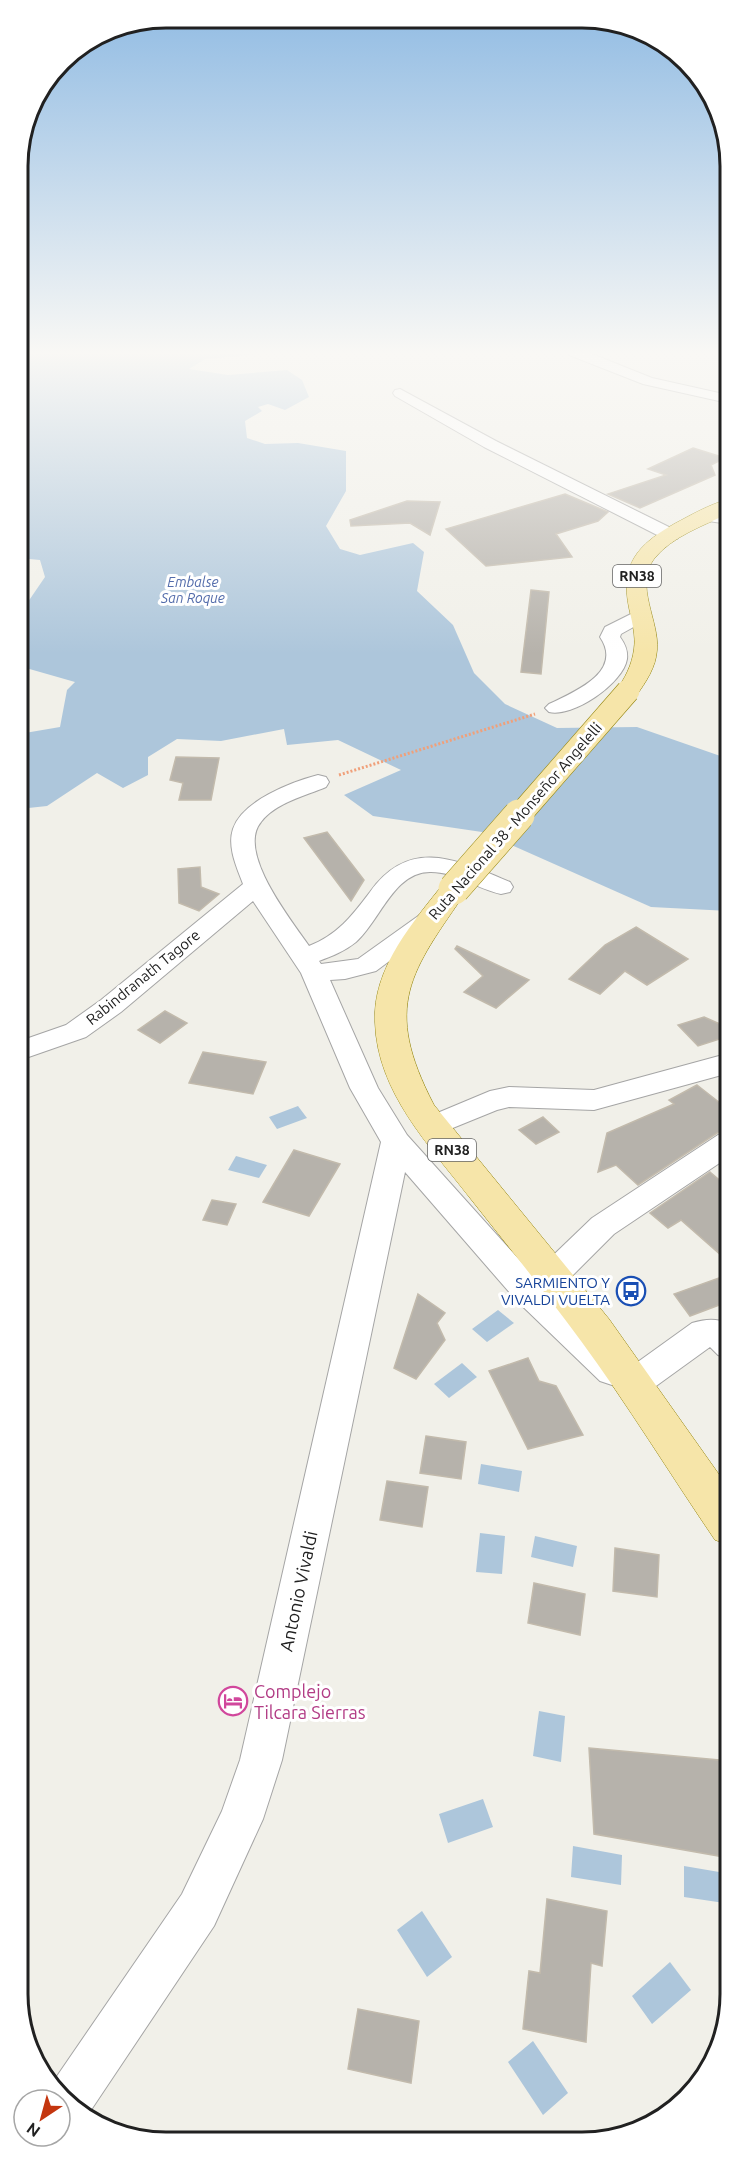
<svg xmlns="http://www.w3.org/2000/svg" width="749" height="2160" font-family="Ubuntu,sans-serif">
<style>
.water{fill:#adc6db}
.building{fill:#b6b2ab;stroke:#c2baac;stroke-width:1.5}
.lines{fill:none;stroke-linecap:round;stroke-linejoin:round}
.minor-casing{stroke:#a5a5a5;stroke-width:2}
.major-casing{stroke:#93840b;stroke-width:1}
.path{stroke:#f0a07a;stroke-width:3;stroke-dasharray:2 2;stroke-linecap:butt}
.minor{fill:#fff;fill-rule:evenodd}
.major{fill:#f6e5a9;fill-rule:evenodd}
.major-bridge-far1-casing{stroke:#93840b;stroke-width:24;stroke-linecap:butt}
.major-bridge-casing{stroke:#93840b;stroke-width:32;stroke-linecap:butt}
.major-bridge-far1{stroke:#f6e5a9;stroke-width:23}
.major-bridge{stroke:#f6e5a9;stroke-width:31}
.labels{text-anchor:middle;dominant-baseline:central;stroke-width:6;stroke-linejoin:round;paint-order:stroke}
.shield{fill:#fff;stroke:#646464;stroke-width:1.5}
.shield-label{font-size:14px;font-weight:bold;fill:#212121}
.far-water-label{font-size:14px;font-style:italic;fill:#536cab;stroke:#fff}
.street-label{font-size:15px;fill:#212121;stroke:#fff}
.transit-label{font-size:15px;fill:#164399;stroke:#fff;text-anchor:end}
.near-street-label{font-size:18px;fill:#212121;stroke:#fff}
.near-hotel-label{font-size:18px;fill:#b23c85;stroke:#fff;text-anchor:start}
.rim{fill:none;stroke:#212121;stroke-width:3}
</style>
<rect width="100%" height="100%" fill="#f1f0e9"/>
<path class="water" d="M19 352H283L205 359 189 369 228 375 287 370 302 380 309 397 285 410 268 404 258 407 262 411 245 421 247 438 265 444 298 443 346 451V491L326 526 340 549 360 555 413 543 424 552 417 591 453 625 474 673 505 704 557 728 637 727 729 759V911L651 907 482 832 373 816 344 795 401 770 338 740 287 745 284 729 221 741 177 739 148 757V775L123 788 97 773 47 806 19 809V734L60 727 67 690 75 682 19 666V615L45 577 40 560 19 558Z
M298 1106 307 1118 277 1129 269 1117Z
M236 1156 267 1165 259 1178 228 1170Z
M498 1310 514 1323 487 1342 472 1329Z
M462 1363 477 1377 449 1398 434 1384Z
M481 1464 522 1471 519 1492 478 1484Z
M480 1533 505 1536 502 1574 476 1572Z
M535 1536 577 1546 573 1567 531 1557Z
M539 1711 565 1716 561 1762 533 1756Z
M483 1799 493 1827 448 1843 439 1814Z
M573 1846 622 1855 621 1885 571 1877Z
M684 1866 731 1874V1904L684 1897Z
M422 1911 452 1957 427 1977 397 1930Z
M670 1962 691 1990 652 2024 632 1996Z
M533 2041 568 2093 543 2115 508 2062Z"/>
<path class="building" d="M693 448 725 458 711 465 715 475 640 508 608 494 666 475 648 469Z
M565 494 608 512 598 521 556 534 572 557 486 566 446 529Z
M407 501 440 502 430 535 410 523 351 526 350 520Z
M531 590 549 592 541 674 521 672Z
M176 757 219 758 211 800H179L183 783 170 780Z
M327 832 364 880 351 901 304 838Z
M200 867 201 887 219 894 199 911 179 903 178 869Z
M636 927 688 959 647 985 625 971 600 994 569 979 605 945Z
M457 946 529 980 496 1008 464 992 483 976 455 949Z
M165 1011 187 1023 160 1043 138 1030Z
M704 1017 729 1028V1036L698 1046 678 1025Z
M203 1052 266 1062 253 1094 189 1083Z
M697 1085 729 1110V1130L717 1133 638 1185 616 1165 598 1172 607 1133 674 1104 669 1100Z
M543 1117 559 1132 536 1144 519 1130Z
M294 1150 340 1164 309 1216 263 1202Z
M710 1172 730 1189V1263L681 1220 668 1228 650 1213Z
M212 1200 236 1204 227 1225 203 1220Z
M730 1274V1301L690 1316 674 1294Z
M418 1294 445 1313 437 1323 445 1340 416 1379 394 1368Z
M528 1358 539 1381 556 1386 583 1435 528 1449 489 1371Z
M426 1436 466 1442 461 1479 420 1473Z
M387 1481 428 1487 422 1527 380 1520Z
M615 1548 659 1555 657 1597 613 1591Z
M534 1583 585 1594 580 1635 528 1623Z
M589 1748 730 1761V1858L594 1834Z
M547 1899 607 1911 602 1966 591 1963 586 2042 523 2029 529 1971 540 1973Z
M358 2009 419 2021 411 2083 348 2069Z"/>
<g class="lines">
<g class="minor-casing">
<path id="minor" d="M567 352H587L652 378 728 395V403L643 384 569 355Z
M400 389 496 441 677 531 680 535 677 539H665L484 447 395 396 393 393 395 390Z
M707 511 729 514V524L701 520 698 516 701 512Z
M641 609 648 611 651 615 648 619 621 634 620 637C625 644 628 650 627 659 623 684 572 718 549 712L545 708 549 704C574 692 624 672 600 637L605 627Z
M318 775 326 777 329 782 326 787C305 796 275 803 261 822 236 852 292 921 309 946 337 935 352 916 370 892 410 836 457 860 510 882L513 887 510 892 501 894C477 889 456 872 431 872 394 871 380 921 356 942 345 951 332 956 319 961L321 964 358 959 421 914 430 911 439 914 443 919 439 924 376 971 345 979 330 980 378 1088 407 1135 541 1284 537 1275 542 1266 592 1218 718 1135 729 1132 730 1156 614 1234 564 1284 553 1288 542 1284 624 1361 628 1369 692 1323C706 1319 716 1318 730 1324V1359L718 1355 710 1347 645 1394 633 1398 621 1394 616 1384 612 1385 600 1381 516 1300 405 1172 282 1760 263 1819 214 1926 89 2113 62 2099 53 2082 182 1894 222 1811 240 1760 381 1142 350 1088 301 973 253 901 121 1012 86 1037 20 1060V1041L66 1025 101 1000 243 884C237 868 227 847 233 829 242 801 291 782 318 775Z
M719 1056 729 1060V1073L594 1110 509 1107 497 1110 433 1136 423 1133 418 1126 423 1119 490 1091 509 1087 594 1090Z"/>
</g>
<g class="major-casing">
<path id="major" d="M729 499V513C704 526 672 536 654 559 634 585 660 622 657 650 656 667 646 682 636 696L628 698 620 696 616 691C625 678 632 665 634 649 636 636 632 622 629 608 620 565 637 545 674 524 691 515 710 504 729 499Z
M454 880 464 883 468 889C410 973 382 1005 434 1105L609 1319 730 1490V1545L715 1540C670 1474 628 1405 581 1341 545 1292 507 1245 470 1198 429 1145 377 1092 375 1022 372 969 413 922 444 883Z"/>
</g>
<path class="path" d="M339 775 535 714"/>
<use href="#minor" class="minor"/>
<use href="#major" class="major"/>
<g class="major-bridge-far1-casing">
<path id="major-bridge-far1" d="M518 817 628 691"/>
</g>
<g class="major-bridge-casing">
<path id="major-bridge" d="M454 889 519 815"/>
</g>
<use href="#major-bridge-far1" class="major-bridge-far1"/>
<use href="#major-bridge" class="major-bridge"/>
</g>
<linearGradient id="sky" x2="0" y2="1"><stop stop-color="#90bbe3"/><stop offset="0.54" stop-color="#f9f8f5"/><stop offset="1" stop-color="#f9f8f5" stop-opacity="0"/></linearGradient>
<rect width="749" height="654" fill="url(#sky)"/>
<defs>
<g id="bus-ring" transform="scale(1.5)"><circle r="9.5" fill="#fff" stroke="#1a4fb4" stroke-width="1.5"/><path d="M-5-6H5V4H4V6H2V4H-2V6H-4V4H-5ZM-3.5-4V0h7V-4ZM-3.5 1.2v1.5H-2V1.2ZM2 1.2v1.5H3.5V1.2Z" fill="#1a4fb4"/></g>
<g id="hotel-ring" transform="scale(1.5)"><circle r="9.5" fill="#fff" stroke="#d1479c" stroke-width="1.5"/><path d="M-6-4.5h1.5V1H6V5H4.5V3h-9V5H-6ZM-4 0a1.8 1.8 0 1 1 3.6 0ZM.5 0V-2.5h3Q6-2.5 6 0Z" fill="#d1479c"/></g>
</defs>
<g fill-rule="evenodd">
<use href="#bus-ring" x="631" y="1291"/>
<use href="#hotel-ring" x="233" y="1701"/>
</g>
<g class="labels">
<g class="shield">
<rect x="613" y="565" width="48" height="22" rx="4.5"/>
<rect x="428" y="1139" width="48" height="22" rx="4.5"/>
</g>
<g class="shield-label">
<text x="637" y="576">RN38</text>
<text x="452" y="1150">RN38</text>
</g>
<g class="far-water-label">
<text x="193" y="582">Embalse<tspan x="193" dy="16">San Roque</tspan></text>
</g>
<g class="street-label">
<text transform="translate(515 821) rotate(-49)">Ruta Nacional 38 - Monseñor Angelelli</text>
<text transform="translate(143 977) rotate(-39)">Rabindranath Tagore</text>
</g>
<g class="transit-label">
<text x="610" y="1282">SARMIENTO Y<tspan x="610" dy="17">VIVALDI VUELTA</tspan></text>
</g>
<g class="near-street-label">
<text transform="translate(298 1591) rotate(-78)">Antonio Vivaldi</text>
</g>
<g class="near-hotel-label">
<text x="254" y="1691">Complejo<tspan x="254" dy="21">Tilcara Sierras</tspan></text>
</g>
</g>
<path d="M0 0H749V2160H0ZM166 28H582A138 138 0 0 1 720 166V1994A138 138 0 0 1 582 2132H166A138 138 0 0 1 28 1994V166A138 138 0 0 1 166 28Z" fill="#fff" fill-rule="evenodd"/>
<path class="rim" d="M166 28H582A138 138 0 0 1 720 166V1994A138 138 0 0 1 582 2132H166A138 138 0 0 1 28 1994V166A138 138 0 0 1 166 28Z"/>
<g transform="translate(42 2118) rotate(216)"><circle r="28" fill="#ffffff" stroke="#a6a6a6" stroke-width="1.5"/>
<path d="M0-4.5L10 22L0 15L-10 22Z" fill="#c4360f"/>
<text y="-9" font-size="16" font-weight="bold" text-anchor="middle" fill="#212121">N</text>
</g>
</svg>
